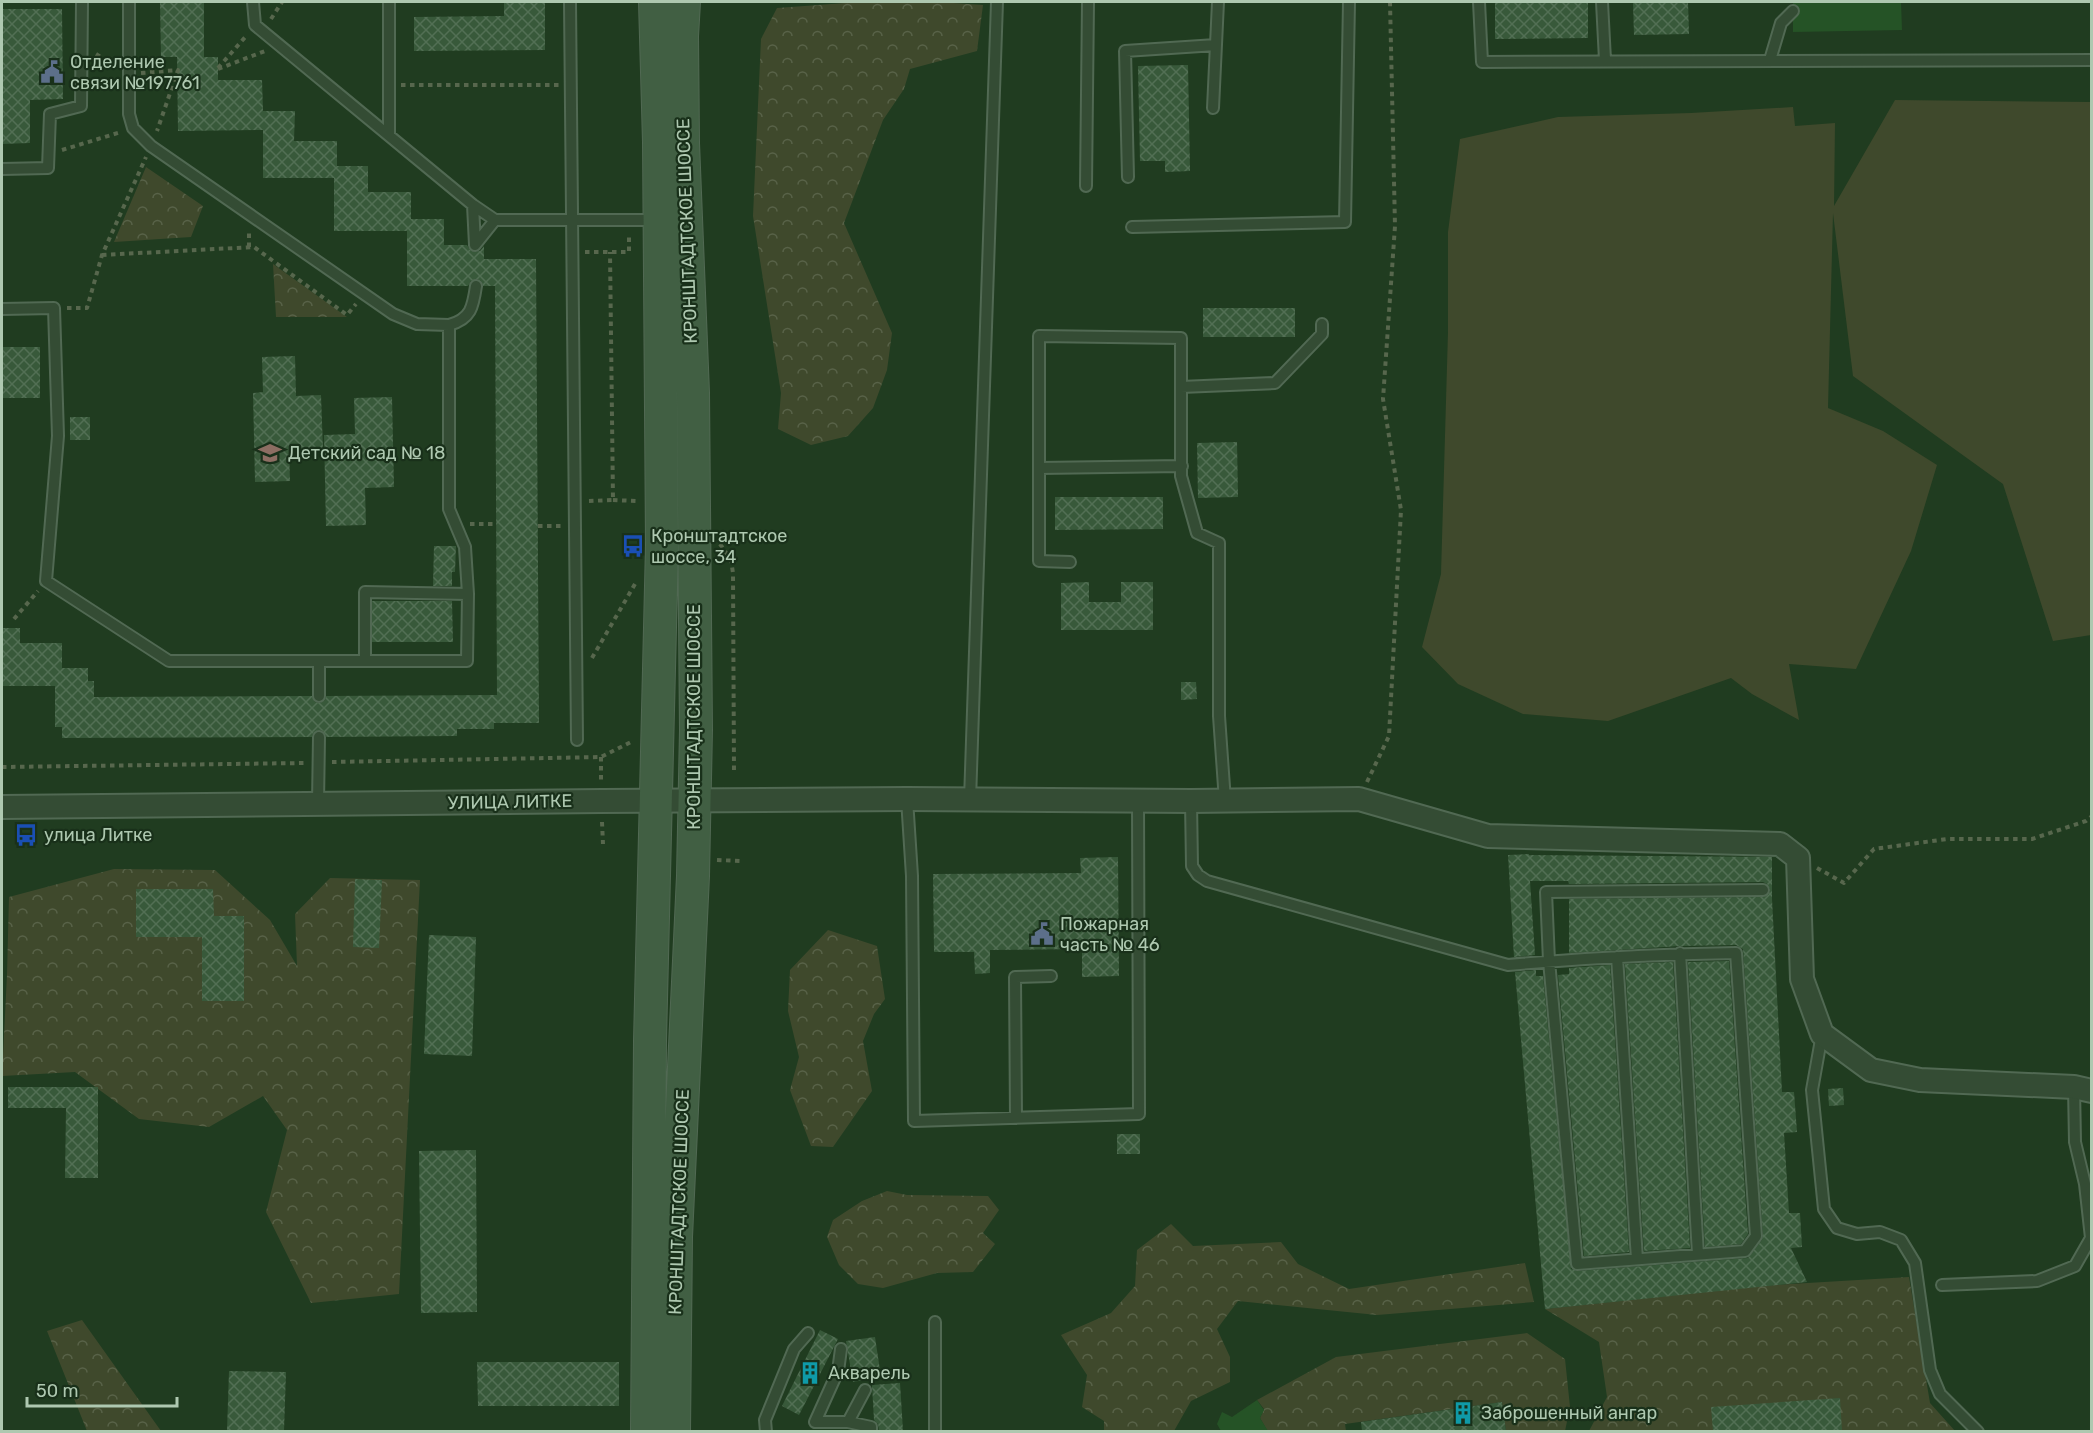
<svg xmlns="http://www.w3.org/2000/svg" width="2093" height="1433" font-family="Rubik,sans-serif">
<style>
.green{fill:#3f492c}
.forest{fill:url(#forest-crowns)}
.water{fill:#255326}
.building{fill:url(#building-cross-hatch)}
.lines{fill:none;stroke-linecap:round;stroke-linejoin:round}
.lane-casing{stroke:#516953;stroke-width:14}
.street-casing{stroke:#516953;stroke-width:26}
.secondary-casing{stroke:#516953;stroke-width:34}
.path{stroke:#57674d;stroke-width:4;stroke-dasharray:4.5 4.5;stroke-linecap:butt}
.lane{stroke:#344c34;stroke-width:10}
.street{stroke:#344c34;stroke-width:22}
.secondary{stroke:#415f43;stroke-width:32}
.labels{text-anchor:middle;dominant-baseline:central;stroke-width:4.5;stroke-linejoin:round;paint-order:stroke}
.poi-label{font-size:18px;fill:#aec8b0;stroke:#19301a;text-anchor:start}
.street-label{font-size:18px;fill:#aec8b0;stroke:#19301a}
</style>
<defs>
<pattern id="forest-crowns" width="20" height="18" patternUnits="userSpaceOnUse" patternTransform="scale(1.5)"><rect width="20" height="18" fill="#3f492c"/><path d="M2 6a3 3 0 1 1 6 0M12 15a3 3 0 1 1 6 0" fill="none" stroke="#586248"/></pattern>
<pattern id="building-cross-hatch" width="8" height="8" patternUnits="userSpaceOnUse" patternTransform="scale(1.5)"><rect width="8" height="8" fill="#38593a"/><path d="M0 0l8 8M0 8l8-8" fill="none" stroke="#526f54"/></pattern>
</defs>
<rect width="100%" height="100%" fill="#203c20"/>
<path class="green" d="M1895 100 2091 102V635L2053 641 2003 484 1853 376 1833 213 1828 408 1883 431 1937 465 1911 551 1856 669 1789 664 1799 720 1752 694 1731 678 1608 721 1523 714 1458 684 1422 647 1441 574 1448 332V232L1460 139 1558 117 1691 113 1793 107 1795 126 1835 123 1834 206Z"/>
<path class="forest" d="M859 2H939L983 5 977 51 910 69 904 89 883 120 844 223 892 333 887 370 873 408 848 436 811 445 778 429 781 393 753 216 761 39 777 8Z
M146 167 203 206 191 237 114 242Z
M273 264 347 317H276Z
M114 869 215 870 270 920 297 966 295 914 330 878 420 880 399 1294 311 1303 266 1212 287 1130 263 1096 209 1127 139 1119 75 1072 2 1076 7 975 9 897Z
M828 930 877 946 885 999 874 1014 863 1041 872 1091 833 1147 811 1146 790 1090 799 1057 788 1011 790 970Z
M887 1191 907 1195 988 1196 999 1210 983 1233 995 1244 973 1272 937 1273 883 1288 858 1284 839 1265 827 1237 833 1220 862 1201Z
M1171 1224 1193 1246 1281 1242 1298 1264 1349 1289 1525 1263 1534 1302 1377 1315 1238 1301 1217 1329 1230 1357V1382L1191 1401 1174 1431H1104V1421L1082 1407 1087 1375 1061 1335 1111 1313 1135 1286 1137 1250Z
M1909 1277 1930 1403 1955 1431H1589L1607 1397 1599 1342 1545 1309 1758 1286Z
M82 1320 161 1431H87L47 1331Z
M1527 1333 1565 1359 1570 1407 1565 1431H1506L1502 1402 1345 1424 1346 1431 1268 1432 1260 1418 1264 1409 1257 1400 1336 1357Z"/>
<path class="water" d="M1793 2H1901L1902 30 1793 32Z
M1257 1400 1264 1410 1260 1418 1268 1431H1221L1217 1424 1222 1412 1232 1417Z"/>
<path class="building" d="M160 2H204V57H218V80H262L263 111H295L294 141H337V166H368V192H411V219H444V245H467L470 250 475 252 480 251 484 246V259H536L539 723H494V729H457V736L326 737 323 731 319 730 313 733 312 737 62 738V727H55V686H2V628H20V643H62V668H88V681H94V697L312 696 315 702 320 703 325 700 326 696 497 695 495 286H483L481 281 477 279 471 281 468 286H407V231H334V178H263V130L178 131 177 57H161Z
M504 2H545V50L414 51V17L504 16Z
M1495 2H1588V38L1495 39Z
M1633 2H1688L1689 34 1634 35Z
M2 9H62L63 99 30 100V143L2 144Z
M1188 65 1190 171 1165 172V161H1140L1138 66Z
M1203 308H1295V337H1203Z
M2 347H40V398H2Z
M295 356 296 396 321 395 323 449 289 450 290 481 255 482 253 393 263 392 262 357Z
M392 397 394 487 365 488 366 525 326 526 324 435 355 434 354 398Z
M70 417H90V440H70Z
M1237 442 1238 497 1198 498 1197 443Z
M1055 497H1163V529L1055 530Z
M434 546H456L455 572H452V586H433Z
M1089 582V602H1121V582H1153V630H1061V583Z
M372 601H452L453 642H372Z
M1181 682H1196L1197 699 1181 700Z
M1529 854V855L1772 857V899L1782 1092H1794L1797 1132 1784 1133 1789 1213H1800L1802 1247 1791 1248 1807 1282 1545 1309 1515 972 1536 970V976H1543L1571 1269 1578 1271 1748 1258 1762 1240 1763 1235 1743 949 1736 945 1680 946 1569 953V899L1763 897 1769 894 1770 889 1767 884 1763 882 1569 884 1568 881H1530L1535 955 1514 957 1508 855Z
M1118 857 1119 976 1082 977V949L990 950V973L975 974 974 952H934L933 874 1081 873 1080 858Z
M355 879 382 880 379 948 353 947Z
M136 889H213L214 916H244V1001H202V937H136Z
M429 935 476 937 472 1056 424 1054Z
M1729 961 1748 1234 1741 1244 1705 1247 1688 962Z
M1673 962 1690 1248 1644 1251 1625 964Z
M1610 965 1629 1252 1584 1256 1558 975 1569 974V968Z
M8 1087H98V1178H65L66 1108H8Z
M1843 1088 1844 1105 1829 1106 1828 1089Z
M1117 1134H1140V1154H1117Z
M476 1150 477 1312 421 1313 419 1151Z
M820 1330 838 1339 799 1415 782 1406Z
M875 1337 881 1377 853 1382 846 1341Z
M477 1362H619V1406H478Z
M229 1371 286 1372 284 1431H227Z
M900 1383 903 1431H879L878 1424 874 1420 872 1385Z
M1840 1398 1842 1431H1713L1711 1407Z
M1502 1402 1506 1431H1362L1361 1422Z"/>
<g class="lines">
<g class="lane-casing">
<path id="lane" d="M129 2V114L133 128 151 146 393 314 417 324 449 325
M253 2 255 25 473 205 495 220H657
M570 2 577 740
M1479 2 1482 62 2092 60
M1602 2 1605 60
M1770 60 1781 23 1793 11
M1213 108 1218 2
M389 135V2
M2 169 48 168 50 114 81 106 82 2
M1128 177 1125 51 1216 45
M1086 186 1088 2
M473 205 475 245
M1132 227 1345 222 1349 2
M475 245 495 220
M2 309 54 308 58 436 46 581 169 661H467L468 594 465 547 449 509V325C471 319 473 307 476 286
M1181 387 1275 383 1322 334V324
M1039 468 1182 466
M1070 562 1039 561V336L1181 338V476L1197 533 1219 543V716L1225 801
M319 661V696
M365 661V592L468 594
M907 799 912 876 914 1121 1139 1114 1138 801
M970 800 997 2
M1191 801 1192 866 1198 875 1207 881 1508 965C1584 958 1660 954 1736 953L1756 1236 1745 1251 1577 1264 1549 961 1546 892 1763 890
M318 803 319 737
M1680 953 1698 1254
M1617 957 1637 1259
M1822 1034 1812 1090 1824 1209 1837 1228 1857 1234 1880 1232 1901 1240 1915 1263 1930 1370 1940 1394 1978 1432
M1016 1118 1015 977 1051 976
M1942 1285 2037 1281 2075 1266 2091 1238 2085 1184 2075 1142 2074 1087
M935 1322V1432
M841 1349 838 1371 815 1422H848
M865 1390 848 1422 871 1427V1432
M766 1432 765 1420 794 1349 808 1333"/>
</g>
<g class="street-casing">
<path id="street" d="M2 807 602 801 907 799 1191 801 1359 799 1488 836 1780 844 1798 858 1802 979 1822 1034 1871 1070 1920 1080 2074 1087 2092 1091"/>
</g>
<g class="secondary-casing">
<path id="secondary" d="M647 1432 650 1041 662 545 659 142 655 2
M674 1432 676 1237 693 876 696 730 693 393 683 143 682 36 684 2"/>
</g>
<path class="path" d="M271 19 282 2
M96 54 115 66
M218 68 247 35
M218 69 265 51
M141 73 178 70 157 131
M401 85H559
M62 150 121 132
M249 247V233
M585 252H629V235
M102 255 254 247 347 315 356 304
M67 308H87L102 255 146 157
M613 500 636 501
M589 501 613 500 610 252
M470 524H496
M538 526H562
M720 544 731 560 733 573 734 772
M14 619 38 591
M592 658 635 584
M601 757V780
M332 762 601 757 633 741
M2 767 304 763
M1367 782 1389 736 1401 510 1383 399 1395 226 1390 2
M602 822 603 844
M717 860 741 861
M1817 868 1844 883 1874 849 1947 839H2032L2086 821 2092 816"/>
<use href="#lane" class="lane"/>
<use href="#street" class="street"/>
<use href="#secondary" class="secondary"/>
</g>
<defs>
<g id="civic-bare" transform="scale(1.8)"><path d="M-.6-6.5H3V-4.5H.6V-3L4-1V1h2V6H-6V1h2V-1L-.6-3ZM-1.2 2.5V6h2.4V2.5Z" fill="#5c6f8a" stroke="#19301a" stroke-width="2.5" paint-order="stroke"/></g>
<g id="school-bare" transform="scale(1.8)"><path d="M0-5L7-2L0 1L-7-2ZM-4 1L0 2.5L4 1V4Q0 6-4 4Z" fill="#8d6e63" stroke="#19301a" stroke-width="2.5" paint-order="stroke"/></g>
<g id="bus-bare" transform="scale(1.8)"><path d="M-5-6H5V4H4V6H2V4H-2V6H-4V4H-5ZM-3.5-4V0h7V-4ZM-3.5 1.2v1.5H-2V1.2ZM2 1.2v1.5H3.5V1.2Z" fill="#1a4fb4" stroke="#19301a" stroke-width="2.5" paint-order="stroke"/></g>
<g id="building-bare" transform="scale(1.8)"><path d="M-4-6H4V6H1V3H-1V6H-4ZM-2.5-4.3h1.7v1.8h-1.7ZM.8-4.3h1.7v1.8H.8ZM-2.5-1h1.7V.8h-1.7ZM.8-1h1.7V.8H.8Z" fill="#0f9aa8" stroke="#19301a" stroke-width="2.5" paint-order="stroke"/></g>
</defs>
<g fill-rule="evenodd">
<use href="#civic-bare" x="52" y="72"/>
<use href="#school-bare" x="270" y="453"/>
<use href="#bus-bare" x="633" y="546"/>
<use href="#bus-bare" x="26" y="835"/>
<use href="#civic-bare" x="1042" y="934"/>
<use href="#building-bare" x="810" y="1373"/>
<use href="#building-bare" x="1463" y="1413"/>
</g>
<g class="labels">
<g class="poi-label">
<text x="70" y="62">Отделение<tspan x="70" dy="21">связи №197761</tspan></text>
<text x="288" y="453">Детский сад № 18</text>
<text x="651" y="536">Кронштадтское<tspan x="651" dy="21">шоссе, 34</tspan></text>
<text x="44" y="835">улица Литке</text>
<text x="1060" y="924">Пожарная<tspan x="1060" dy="21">часть № 46</tspan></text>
<text x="828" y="1373">Акварель</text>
<text x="1481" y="1413">Заброшенный ангар</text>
</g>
<g class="street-label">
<text transform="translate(687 231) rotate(-92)">КРОНШТАДТСКОЕ ШОССЕ</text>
<text transform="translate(694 717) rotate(-90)">КРОНШТАДТСКОЕ ШОССЕ</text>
<text transform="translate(510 802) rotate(-1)">УЛИЦА ЛИТКЕ</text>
<text transform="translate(679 1202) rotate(-88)">КРОНШТАДТСКОЕ ШОССЕ</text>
</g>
</g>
<rect width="2093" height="1433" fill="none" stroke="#aec8b0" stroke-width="6"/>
<path d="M27 1397v9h150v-9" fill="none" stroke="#aec8b0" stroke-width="3"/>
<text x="36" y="1397" font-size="18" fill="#aec8b0" stroke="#19301a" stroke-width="4.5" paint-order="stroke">50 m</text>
</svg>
